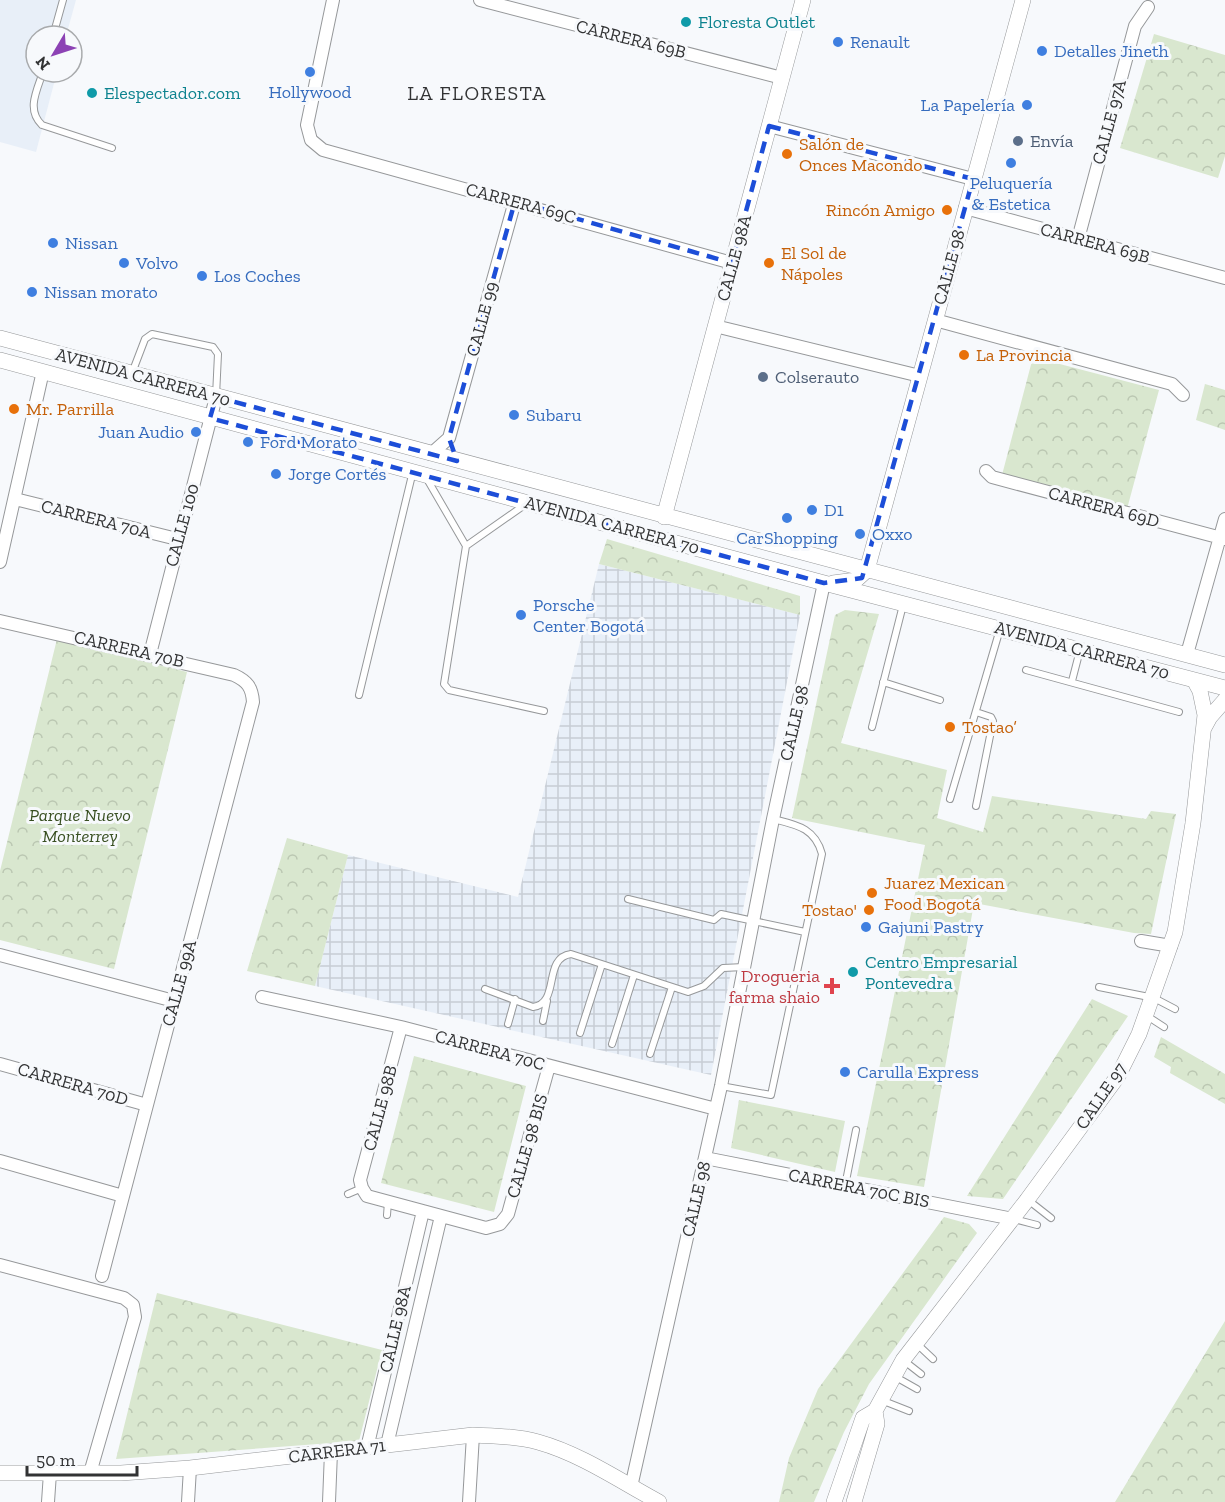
<svg xmlns="http://www.w3.org/2000/svg" width="1225" height="1502" font-family="'Zilla Slab',serif">
<style>
.built{fill:#e8eff8}
.industrial{fill:url(#industrial-grid)}
.park{fill:url(#park-crowns)}
.lines{fill:none;stroke-linecap:round;stroke-linejoin:round}
.service-casing{stroke:#96989a;stroke-width:8}
.minor-casing{stroke:#96989a;stroke-width:14}
.tertiary-casing{stroke:#96989a;stroke-width:16}
.service{stroke:#fff;stroke-width:6}
.minor{stroke:#fff;stroke-width:12}
.tertiary{stroke:#fff;stroke-width:15}
.marked{fill:none;stroke:#1d4ed8;stroke-width:4.5;stroke-dasharray:12 8;stroke-linejoin:round}
.culture-dot{fill:#0f9aa8;stroke:#f7f9fc;stroke-width:2}
.shop-dot{fill:#3f7fe0;stroke:#f7f9fc;stroke-width:2}
.service-dot{fill:#5c6f8a;stroke:#f7f9fc;stroke-width:2}
.food-dot{fill:#e8710a;stroke:#f7f9fc;stroke-width:2}
.health-dot{fill:#e0444e;stroke:#f7f9fc;stroke-width:2}
.labels{text-anchor:middle;dominant-baseline:central;stroke-width:6;stroke-linejoin:round;paint-order:stroke}
.culture-label{font-size:18px;fill:#0d838f;stroke:#f7f9fc;text-anchor:start}
.street-label{font-size:18px;fill:#323334;stroke:#f7f9fc}
.shop-label{font-size:18px;fill:#366cbe;stroke:#f7f9fc;text-anchor:start}
.service-label{font-size:18px;fill:#4e5e75;stroke:#f7f9fc;text-anchor:start}
.food-label{font-size:18px;fill:#c56008;stroke:#f7f9fc;text-anchor:start}
.park-label{font-size:18px;font-style:italic;fill:#384f21;stroke:#f7f9fc}
.health-label{font-size:18px;fill:#be3a42;stroke:#f7f9fc;text-anchor:end}
.neighbourhood-label{font-size:20px;letter-spacing:1.5px;fill:#323334;stroke:#f7f9fc}
</style>
<defs>
<pattern id="industrial-grid" width="8" height="8" patternUnits="userSpaceOnUse" patternTransform="scale(1.5)"><rect width="8" height="8" fill="#e8eff8"/><path d="M0 4h8M4 0v8" fill="none" stroke="#c7cdd5"/></pattern>
<pattern id="park-crowns" width="20" height="18" patternUnits="userSpaceOnUse" patternTransform="scale(1.5)"><rect width="20" height="18" fill="#d9e7cf"/><path d="M2 6a3 3 0 1 1 6 0M12 15a3 3 0 1 1 6 0" fill="none" stroke="#bbc7b2"/></pattern>
</defs>
<rect width="100%" height="100%" fill="#f7f9fc"/>
<path class="built" d="M0 0H76L66 36H36V72H57L36 152 0 142Z"/>
<path class="industrial" d="M599 564 800 615 711 1075 315 986 348 855 518 897Z"/>
<path class="park" d="M1154 34 1225 55V156L1218 178 1120 148Z
M1033 357 1159 390 1127 509 1002 475Z
M1205 384 1225 390V430L1196 420Z
M607 539 800 596V615L599 564Z
M845 610 879 614 841 743 947 770 937 818 983 832 992 796 1146 819 1151 811 1176 814 1151 934 1134 933 974 903 924 1187 857 1176 925 845 792 818 835 615Z
M57 639 187 672 114 969 0 940V871Z
M287 838 348 855 315 986 247 971Z
M1092 999 1128 1016 1003 1199 967 1196Z
M1161 1037 1225 1074V1104L1170 1073 1171 1067 1154 1057Z
M414 1056 526 1086 494 1212 381 1183Z
M739 1100 845 1121 835 1172 731 1148Z
M944 1217 969 1224 977 1233 869 1384 844 1432 814 1502H779L789 1458 818 1389Z
M157 1293 382 1350 359 1441 116 1459Z
M1225 1321V1502H1115L1217 1334Z"/>
<g class="lines">
<g class="service-casing">
<path id="service" d="M53 36 63 0
M43 72C37 90 26 110 42 125L112 148
M132 373 145 339 152 334 213 347 218 354 216 396
M427 479 466 546
M526 504 466 546 444 684 449 690 544 711
M1026 670 1179 712
M1072 681 1080 650
M883 682 940 700
M359 695 413 471
M872 727 903 605
M950 799 1000 629
M976 806 993 721 991 717 976 712
M628 899 714 920 721 914 805 932
M1099 987 1154 998 1175 1009
M485 989 533 1007C561 1003 542 958 571 954L688 992 704 986 723 968 744 967
M1147 1016 1164 1027
M543 1021 547 1001
M508 1024 515 999
M580 1033 602 964
M612 1044 634 975
M650 1054 672 987
M721 1086 771 1095 822 854C815 828 797 825 773 819
M845 1186 856 1130
M348 1194 362 1188
M1028 1200 1051 1218
M387 1215 388 1202
M1014 1219 1037 1225
M917 1344 933 1359
M903 1360 921 1374
M894 1376 917 1389
M881 1400 909 1411"/>
</g>
<g class="minor-casing">
<path id="minor" d="M333 0 307 125 311 140 323 150 732 263
M480 0 782 78
M769 126 973 179
M965 208 1225 278
M1078 239 1135 26 1148 7
M935 320 1172 384 1183 395
M715 326 920 376
M431 454 449 438 515 201
M986 471 992 477 1225 539
M15 499 177 539
M0 562 43 371
M0 621 234 675C247 681 252 687 253 702L102 1276
M150 654 216 397
M1187 654 1225 519
M1141 941 1171 946
M0 955 174 1001
M262 997 401 1027 716 1109
M401 1027 360 1180 362 1188 367 1196 486 1228 500 1224 508 1214 549 1066
M0 1064 147 1105
M705 1158 1013 1219
M0 1161 123 1196
M0 1265 124 1298 133 1305 135 1317 90 1473
M387 1445 441 1216
M367 1448 423 1211
M631 1487 721 1086 773 819 824 583
M48 1502 50 1473
M188 1502 190 1468
M329 1502 331 1452
M469 1502 473 1435"/>
</g>
<g class="tertiary-casing">
<path id="tertiary" d="M0 338 1225 665
M0 360 824 583 1225 688
M664 517 803 0
M833 583 856 580 867 570 1023 0
M1204 728 1210 717 1225 700
M0 1473H121L190 1468 473 1435C494 1436 516 1436 538 1442 581 1454 620 1481 659 1502
M834 1502 863 1418 875 1411 903 1360 1027 1200 1118 1076 1139 1034 1175 932 1193 823 1205 715 1200 691 1194 680
M854 1502 877 1424 875 1411"/>
</g>
<use href="#service" class="service"/>
<use href="#minor" class="minor"/>
<use href="#tertiary" class="tertiary"/>
</g>
<path class="marked" d="M769 126 973 179 862 578 824 583 210 418 216 397 457 461 449 438 515 201 732 263Z"/>
<g class="culture-dot">
<circle cx="686" cy="22" r="6"/>
<circle cx="92" cy="93" r="6"/>
<circle cx="853" cy="972" r="6"/>
</g>
<g class="shop-dot">
<circle cx="838" cy="42" r="6"/>
<circle cx="1042" cy="51" r="6"/>
<circle cx="310" cy="72" r="6"/>
<circle cx="1027" cy="105" r="6"/>
<circle cx="1011" cy="163" r="6"/>
<circle cx="53" cy="243" r="6"/>
<circle cx="124" cy="263" r="6"/>
<circle cx="202" cy="276" r="6"/>
<circle cx="32" cy="292" r="6"/>
<circle cx="514" cy="415" r="6"/>
<circle cx="196" cy="432" r="6"/>
<circle cx="248" cy="442" r="6"/>
<circle cx="276" cy="474" r="6"/>
<circle cx="812" cy="510" r="6"/>
<circle cx="787" cy="518" r="6"/>
<circle cx="860" cy="534" r="6"/>
<circle cx="521" cy="615" r="6"/>
<circle cx="866" cy="927" r="6"/>
<circle cx="845" cy="1072" r="6"/>
</g>
<g class="service-dot">
<circle cx="1018" cy="141" r="6"/>
<circle cx="763" cy="377" r="6"/>
</g>
<g class="food-dot">
<circle cx="787" cy="154" r="6"/>
<circle cx="947" cy="210" r="6"/>
<circle cx="769" cy="263" r="6"/>
<circle cx="964" cy="355" r="6"/>
<circle cx="14" cy="409" r="6"/>
<circle cx="950" cy="727" r="6"/>
<circle cx="872" cy="893" r="6"/>
<circle cx="869" cy="910" r="6"/>
</g>
<path class="health-dot" d="M829 977h6v6h6v6h-6v6h-6v-6h-6v-6h6z"/>
<g class="labels">
<g class="culture-label">
<text x="698" y="22">Floresta Outlet</text>
<text x="104" y="93">Elespectador.com</text>
<text x="865" y="962">Centro Empresarial<tspan x="865" dy="21">Pontevedra</tspan></text>
</g>
<g class="street-label">
<text transform="translate(631 39) rotate(14)">CARRERA 69B</text>
<text transform="translate(1109 122) rotate(-75)">CALLE 97A</text>
<text transform="translate(521 203) rotate(15)">CARRERA 69C</text>
<text transform="translate(1095 243) rotate(15)">CARRERA 69B</text>
<text transform="translate(734 258) rotate(-75)">CALLE 98A</text>
<text transform="translate(949 267) rotate(-75)">CALLE 98</text>
<text transform="translate(482 319) rotate(-75)">CALLE 99</text>
<text transform="translate(143 377) rotate(15)">AVENIDA CARRERA 70</text>
<text transform="translate(1104 507) rotate(15)">CARRERA 69D</text>
<text transform="translate(96 519) rotate(14)">CARRERA 70A</text>
<text transform="translate(182 525) rotate(-75)">CALLE 100</text>
<text transform="translate(612 525) rotate(15)">AVENIDA CARRERA 70</text>
<text transform="translate(129 649) rotate(13)">CARRERA 70B</text>
<text transform="translate(1082 650) rotate(15)">AVENIDA CARRERA 70</text>
<text transform="translate(794 723) rotate(-77)">CALLE 98</text>
<text transform="translate(179 983) rotate(-75)">CALLE 99A</text>
<text transform="translate(490 1050) rotate(15)">CARRERA 70C</text>
<text transform="translate(73 1084) rotate(16)">CARRERA 70D</text>
<text transform="translate(1101 1096) rotate(-56)">CALLE 97</text>
<text transform="translate(380 1108) rotate(-75)">CALLE 98B</text>
<text transform="translate(527 1146) rotate(-74)">CALLE 98 BIS</text>
<text transform="translate(859 1188) rotate(11)">CARRERA 70C BIS</text>
<text transform="translate(696 1199) rotate(-77)">CALLE 98</text>
<text transform="translate(395 1329) rotate(-77)">CALLE 98A</text>
<text transform="translate(337 1451) rotate(-7)">CARRERA 71</text>
</g>
<g class="shop-label">
<text x="850" y="42">Renault</text>
<text x="1054" y="51">Detalles Jineth</text>
<text x="310" y="92" text-anchor="middle">Hollywood</text>
<text x="1015" y="105" text-anchor="end">La Papelería</text>
<text x="1011" y="183" text-anchor="middle">Peluquería<tspan x="1011" dy="21">&amp; Estetica</tspan></text>
<text x="65" y="243">Nissan</text>
<text x="136" y="263">Volvo</text>
<text x="214" y="276">Los Coches</text>
<text x="44" y="292">Nissan morato</text>
<text x="526" y="415">Subaru</text>
<text x="184" y="432" text-anchor="end">Juan Audio</text>
<text x="260" y="442">Ford Morato</text>
<text x="288" y="474">Jorge Cortés</text>
<text x="824" y="510">D1</text>
<text x="872" y="534">Oxxo</text>
<text x="787" y="538" text-anchor="middle">CarShopping</text>
<text x="533" y="605">Porsche<tspan x="533" dy="21">Center Bogotá</tspan></text>
<text x="878" y="927">Gajuni Pastry</text>
<text x="857" y="1072">Carulla Express</text>
</g>
<g class="service-label">
<text x="1030" y="141">Envía</text>
<text x="775" y="377">Colserauto</text>
</g>
<g class="food-label">
<text x="799" y="144">Salón de<tspan x="799" dy="21">Onces Macondo</tspan></text>
<text x="935" y="210" text-anchor="end">Rincón Amigo</text>
<text x="781" y="253">El Sol de<tspan x="781" dy="21">Nápoles</tspan></text>
<text x="976" y="355">La Provincia</text>
<text x="26" y="409">Mr. Parrilla</text>
<text x="962" y="727">Tostao’</text>
<text x="884" y="883">Juarez Mexican<tspan x="884" dy="21">Food Bogotá</tspan></text>
<text x="857" y="910" text-anchor="end">Tostao'</text>
</g>
<g class="park-label">
<text x="80" y="815">Parque Nuevo<tspan x="80" dy="21">Monterrey</tspan></text>
</g>
<g class="health-label">
<text x="820" y="976">Drogueria<tspan x="820" dy="21">farma shaio</tspan></text>
</g>
<g class="neighbourhood-label">
<text x="477" y="93">LA FLORESTA</text>
</g>
</g>
<g transform="translate(54 54) rotate(231)"><circle r="28" fill="#f7f9fc" stroke="#a8aaac" stroke-width="1.5"/>
<path d="M0-4.5L10 22L0 15L-10 22Z" fill="#8c42b4"/>
<text y="-9" font-size="16" font-weight="bold" text-anchor="middle" fill="#323334">N</text>
</g>
<path d="M27 1466v9h110v-9" fill="none" stroke="#323334" stroke-width="3"/>
<text x="36" y="1466" font-size="18" fill="#323334" stroke="#f7f9fc" stroke-width="4.5" paint-order="stroke">50 m</text>
</svg>
